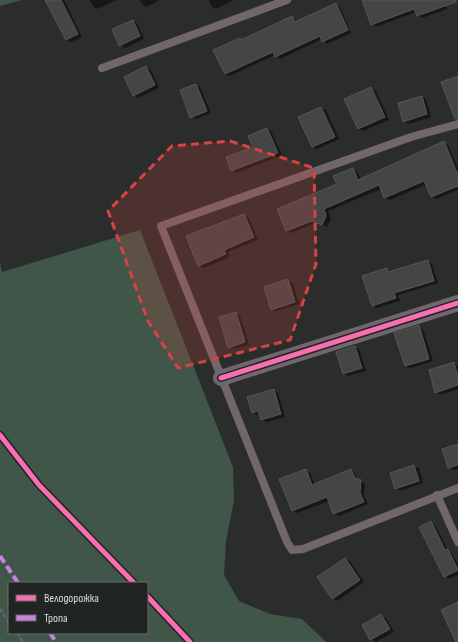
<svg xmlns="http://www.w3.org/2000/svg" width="458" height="642" font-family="'Sofia Sans Condensed',sans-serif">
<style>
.green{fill:#3f5648;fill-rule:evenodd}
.shadow{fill:#0007}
.building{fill:#444645;stroke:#555755}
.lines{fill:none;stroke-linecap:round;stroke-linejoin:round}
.path{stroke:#696467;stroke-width:2.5;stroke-dasharray:4 2;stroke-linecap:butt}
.service{stroke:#71666c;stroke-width:8}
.minor{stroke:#71666c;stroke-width:16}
.quiet{stroke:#c483df;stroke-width:4;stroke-dasharray:8 4;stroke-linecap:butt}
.cycleway-casing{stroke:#202422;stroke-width:8}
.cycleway{stroke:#f96db3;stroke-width:5}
.marked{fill:#d64343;fill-opacity:0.2;stroke:#d64343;stroke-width:3;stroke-dasharray:8 5;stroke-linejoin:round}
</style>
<rect width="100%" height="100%" fill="#2a2d2b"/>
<path class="green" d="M0 0H22L0 6Z
M140 230 233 467 234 500 226 542 224 575 239 601 270 614 302 619 326 642H0V263L2 272ZM9 583H147V633H9Z"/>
<path class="shadow" d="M49 0H64L82 37 71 42 66 40Z
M90 0H116L97 9 93 6Z
M140 0H160L146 7 142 4Z
M209 0H234L216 9 211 6Z
M369 0H444L447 9 422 18 418 15 416 12 376 27 372 24Z
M335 5 340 7 351 33 327 44 322 39 280 59 275 55 230 76 225 74 240 39 243 40 292 17 298 22Z
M132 21 137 23 144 39 125 48 120 45Z
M146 67 151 70 159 88 138 98 133 95Z
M196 85 200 87 211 113 196 119 191 117Z
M371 88 376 91 389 120 363 131 359 129 346 100Z
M422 97 426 99 431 117 409 124 404 121Z
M321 108 326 110 339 139 317 149 313 147Z
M267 129 271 131 282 155 236 173 232 170 254 148Z
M444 143 448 145 458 168V190L436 199 432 196 427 184 390 200 385 197 381 189 328 211 331 219 327 227 317 222 292 233 287 231 353 169 357 172 361 179Z
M244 215 249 218 258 240 228 252 230 257 204 268 199 265 187 237Z
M427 261 432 264 438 283 398 295 400 301 377 308 372 305 387 269 391 272Z
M288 280 293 283 299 304 276 311 272 309Z
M235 313 240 316 249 345 234 349 229 347Z
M418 327 423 329 433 361 410 368 405 366Z
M355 347 359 349 366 371 348 376 344 373Z
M454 364 458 366V389L440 395 436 392Z
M274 390 278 393 285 417 267 422 262 420 260 414 257 415 252 412Z
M458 445V469L453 470 449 467Z
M414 466 419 468 423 483 400 491 396 488Z
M306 470 310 473 315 485 351 470 355 473 358 480 365 484 364 496 368 504 339 516 334 513 329 501 297 513 292 510Z
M431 522 435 525 448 551 452 553 458 565V575L449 579 445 576Z
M345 559 350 561 364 582 337 601 333 598Z
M381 615 386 618 394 632 376 642 371 639Z"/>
<path class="building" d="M45 0H61L78 34 66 40Z
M362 0H456V2L417 16 414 9 371 25Z
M336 3 348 30 322 42 320 36 275 57 273 52 225 74 213 50 240 38 241 40 292 16 295 22Z
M133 20 140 36 119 46 112 29Z
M146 66 155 85 133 96 124 77Z
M458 76V119H455L441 82Z
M196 84 207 111 190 118 180 90Z
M371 87 385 117 358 129 344 99Z
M422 96 427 114 403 122 398 103Z
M321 107 335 137 312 147 298 117Z
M267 128 278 153 231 171 226 157 253 147 248 136Z
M444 141 458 175V186L431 197 424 181 384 198 379 185 324 209 326 216 322 225 312 221 286 231 277 209 337 184 333 176 353 168 358 180Z
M244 214 254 237 224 250 226 254 198 266 186 236Z
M428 260 434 281 394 293 396 298 372 306 362 276 387 268 388 272Z
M288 279 295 302 271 310 264 287Z
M236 312 245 342 228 348 219 317Z
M419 325 429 359 405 366 394 333Z
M355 346 362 368 343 374 336 352Z
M454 362 458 377V385L435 393 429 370Z
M274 389 281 414 261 420 258 411 252 413 247 397Z
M458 444V465L448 468 442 449Z
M414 465 419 481 395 489 390 473Z
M306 469 312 485 351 469 355 478 361 480 360 493 364 502 333 514 327 497 292 511 279 479Z
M431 521 445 550 448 549 458 570 444 577 419 527Z
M345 558 360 580 332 599 317 577Z
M458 602V642H456L441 610Z
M381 614 390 629 370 640 362 625Z"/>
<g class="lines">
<path class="path" d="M0 609 9 622
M17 633 23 642"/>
<path class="service" d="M102 68 287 0
M458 124 411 137 161 226 287 542 292 550 303 549 458 488
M437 495 458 542"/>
<path class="minor" d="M221 378 458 303"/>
<path class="quiet" d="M0 556 18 583
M50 633 56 642"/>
<g class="cycleway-casing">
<path id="cycleway" d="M221 378 458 303
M0 435 39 485 134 583
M147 596 190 642"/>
</g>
<use href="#cycleway" class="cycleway"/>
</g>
<path class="marked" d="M230 141 314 168 316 264 290 340 178 368 148 321 108 211 172 146Z"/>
<rect x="8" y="582" width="140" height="52" fill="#202422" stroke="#6a6d6b"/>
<rect x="16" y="595" width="20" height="6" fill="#f96db3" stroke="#6a6d6b"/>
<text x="44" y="602" font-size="12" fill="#d8dbd9">Велодорожка</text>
<rect x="16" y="615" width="20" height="6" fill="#c483df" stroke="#6a6d6b"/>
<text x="44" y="622" font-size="12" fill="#d8dbd9">Тропа</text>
</svg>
